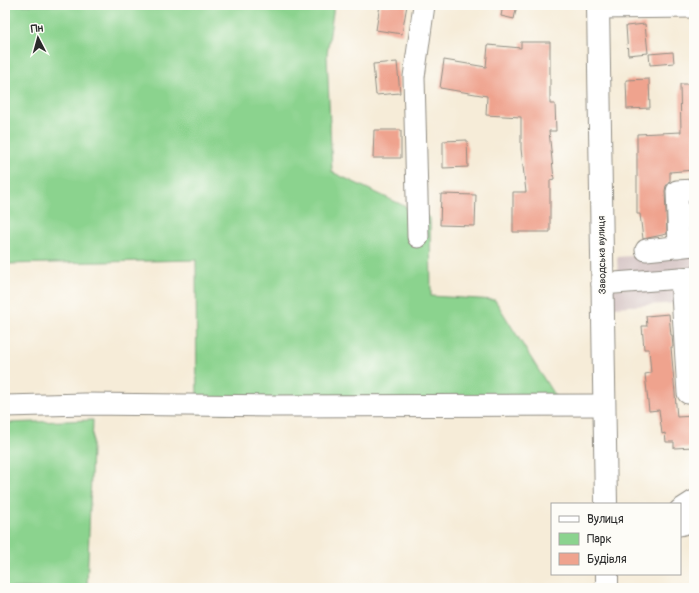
<svg xmlns="http://www.w3.org/2000/svg" width="699" height="593" font-family="Pangolin,sans-serif">
<style>
.industrial{fill:#d2bfc0}
.green{fill:#8bd38e;stroke:#5b7f5c}
.building{fill:#efa38e}
.lines{fill:none;stroke-linecap:round;stroke-linejoin:round}
.minor-casing{stroke:#908c82;stroke-width:23}
.major-casing{stroke:#908c82;stroke-width:24}
.minor{stroke:#fff;stroke-width:21}
.major{stroke:#fff;stroke-width:22}
.labels{text-anchor:middle;dominant-baseline:central;stroke-width:3;stroke-linejoin:round;paint-order:stroke}
.street-label{font-size:10px;fill:#2b2b2b;stroke:#fdfcf7}
</style>
<rect width="100%" height="100%" fill="#fdfcf7"/>
<filter id="ink" filterUnits="userSpaceOnUse"><feTurbulence type="fractalNoise" baseFrequency=".025" numOctaves="2"/><feDisplacementMap in="SourceGraphic" scale="8" xChannelSelector="R" yChannelSelector="G"/><feConvolveMatrix kernelMatrix="1 2 1 2 8 2 1 2 1" color-interpolation-filters="sRGB"/></filter>
<filter id="wash" filterUnits="userSpaceOnUse"><feTurbulence type="fractalNoise" baseFrequency=".012" numOctaves="4" result="noise"/><feDisplacementMap in="SourceGraphic" scale="16" xChannelSelector="R" yChannelSelector="G"/><feGaussianBlur stdDeviation="0.9" result="paint"/><feColorMatrix in="noise" values="0 0 0 0 0 0 0 0 0 0 0 0 0 0 0 0 0 1.4 0 .05"/><feComposite in="paint" operator="in"/></filter>
<g filter="url(#wash)">
<rect width="100%" height="100%" fill="#f6ecd8"/>
<path class="industrial" d="M694 252V274L618 278 617 257Z
M678 284 679 303 614 307 612 289Z"/>
<path class="green" d="M5 5H334L327 55 332 172 430 218 431 296 495 300 559 403 197 413 196 260 5 264Z
M93 420 87 588H5V423Z"/>
<g id="blocks">
<path class="building" d="M380 5H407L402 34 376 30Z
M503 5H517L514 19 501 16Z
M645 24 648 53 628 55 626 26Z
M521 42H550V104H555L556 131H549L554 179 550 180V232H513V192H526L521 149V117L486 115 487 96 440 88 444 60 486 67 488 45 521 48Z
M673 52 674 63 650 65 649 54Z
M397 62 400 93 376 95 373 64Z
M649 79 650 108 627 109 626 80Z
M680 84H694V170L670 172V181L666 186 665 191 667 234 643 239 640 214H637V134L681 132Z
M374 130H401V158H373Z
M467 140 468 167 443 168V141Z
M441 194 476 195 475 226 440 225Z
M669 314 671 335H672L673 347H671L677 417 694 416V447L674 448V442H666L665 433 662 434 659 410 649 411 645 374 651 373 649 349H644L642 326H647L646 316Z"/>
</g>
</g>
<g filter="url(#ink)">
<use href="#blocks" fill-opacity="0" stroke="#908c82" stroke-width="1"/>
<g class="lines">
<g class="minor-casing">
<path id="minor" d="M598 8 694 7
M418 237 414 77 424 5
M679 247 677 191 694 190
M646 250 694 245
M681 278 688 393H694
M602 284 693 277
M5 406 85 404 274 406 604 405
M680 510 694 501
M680 525 694 521"/>
</g>
<g class="major-casing">
<path id="major" d="M598 5 606 504
M607 574V588"/>
</g>
<use href="#minor" class="minor"/>
<use href="#major" class="major"/>
</g>
</g>
<g class="labels">
<g class="street-label">
<text transform="translate(602 255) rotate(-91)">Заводська вулиця</text>
</g>
</g>
<rect width="699" height="593" fill="none" stroke="#fdfcf7" stroke-width="20"/>
<rect x="551" y="503" width="130" height="72" fill="#fdfcf7" stroke="#a9a8a5"/>
<rect x="559" y="516" width="20" height="6" fill="#ffffff" stroke="#a9a8a5"/>
<text x="587" y="523" font-size="12" fill="#2b2b2b">Вулиця</text>
<rect x="559" y="533" width="20" height="12" fill="#8bd38e" stroke="#a9a8a5"/>
<text x="587" y="543" font-size="12" fill="#2b2b2b">Парк</text>
<rect x="559" y="553" width="20" height="12" fill="#efa38e" stroke="#a9a8a5"/>
<text x="587" y="563" font-size="12" fill="#2b2b2b">Будівля</text>
<g transform="translate(38 38) rotate(354)" stroke="#fdfcf7" stroke-width="3" paint-order="stroke">
<path d="M0-3L7 15L0 10L-7 15Z" fill="#2b2b2b"/>
<text y="-6" font-size="11" font-weight="bold" text-anchor="middle" fill="#2b2b2b">Пн</text>
</g>
</svg>
